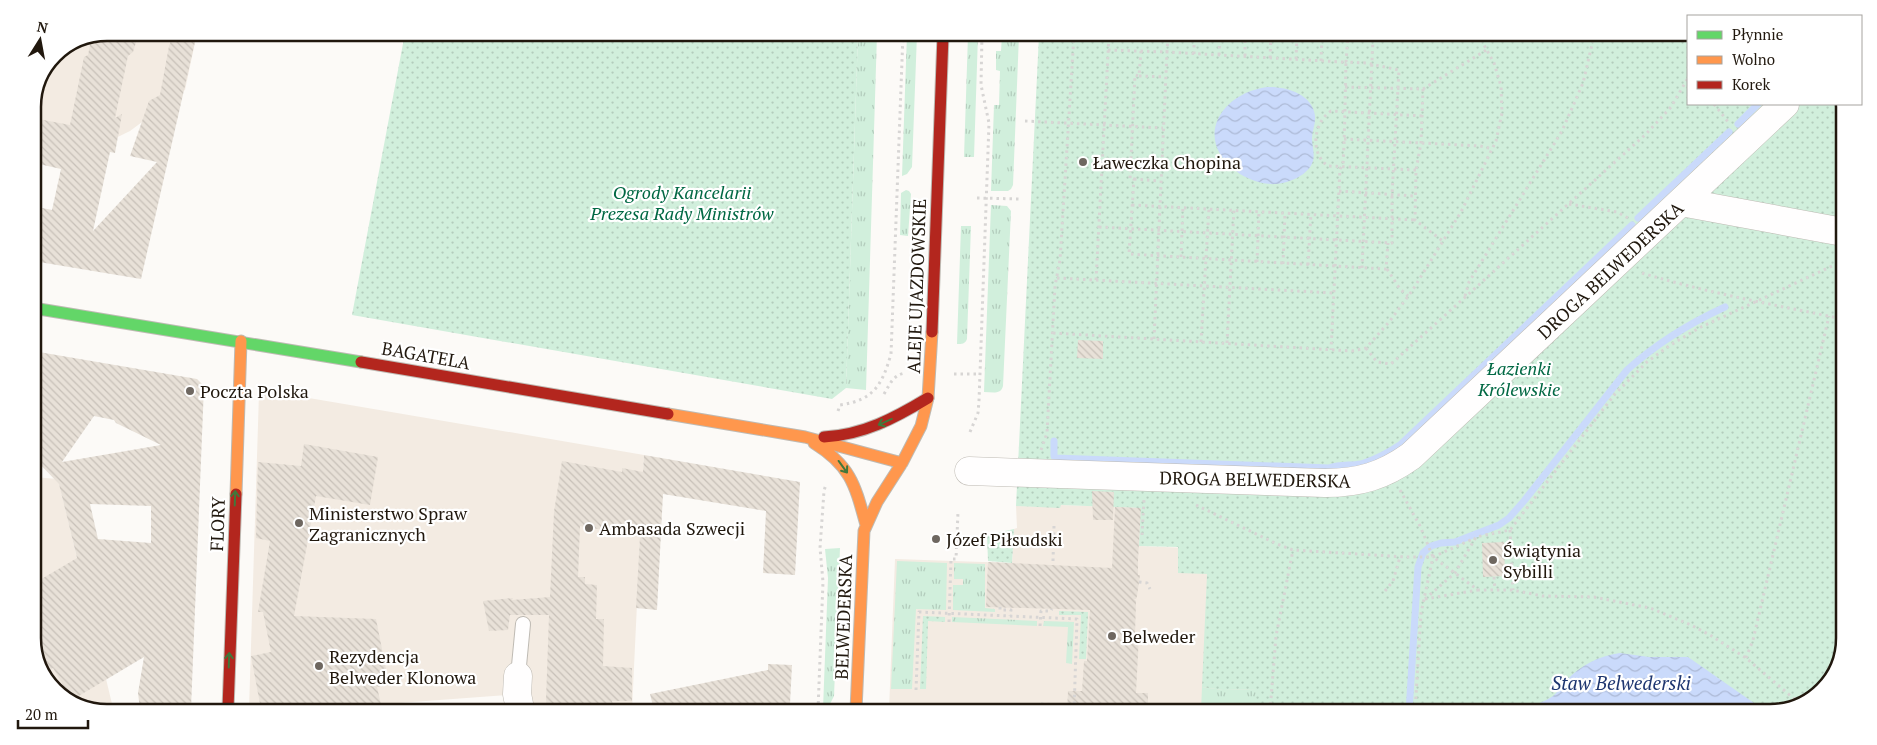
<svg xmlns="http://www.w3.org/2000/svg" width="1877" height="745" font-family="'PT Serif',serif">
<style>
.built{fill:#f3ebe2}
.grass{fill:url(#grass-tufts)}
.park{fill:url(#park-dots)}
.water{fill:url(#water-waves)}
.lines{fill:none;stroke-linecap:round;stroke-linejoin:round}
.stream{stroke:#cadafb;stroke-width:7}
.building{fill:url(#building-back-hatch);fill-rule:evenodd}
.lane-casing{stroke:#bebab3;stroke-width:16}
.street-casing{stroke:#bebab3;stroke-width:29}
.fast-casing{stroke:#bebab3;stroke-width:13}
.slow-casing{stroke:#bebab3;stroke-width:13}
.jam-casing{stroke:#bebab3;stroke-width:13}
.path{stroke:#d7d5d4;stroke-width:3;stroke-dasharray:2.5 4;stroke-linecap:butt}
.lane{stroke:#fffefe;stroke-width:14}
.street{stroke:#fffefe;stroke-width:28}
.fast{stroke:#63d668;stroke-width:11}
.slow{stroke:#ff974d;stroke-width:11}
.jam{stroke:#b3261e;stroke-width:11}
.oneway{stroke:#42773b}
.poi-dot{fill:#6e6760;stroke:#fff;stroke-width:2}
.labels{text-anchor:middle;dominant-baseline:central;stroke-width:4.5;stroke-linejoin:round;paint-order:stroke}
.poi-label{font-size:18px;fill:#21180e;stroke:#fff;text-anchor:start}
.park-label{font-size:18px;font-style:italic;fill:#006843;stroke:#fff}
.street-label{font-size:18px;fill:#21180e;stroke:#fff}
.water-label{font-size:19px;font-style:italic;fill:#1e3670;stroke:#fff}
.rim{fill:none;stroke:#21180e;stroke-width:2.5}
</style>
<defs>
<pattern id="grass-tufts" width="24" height="20" patternUnits="userSpaceOnUse" patternTransform="scale(1.25)"><rect width="24" height="20" fill="#d1efdc"/><path d="M3 7l-1-3M5 7V3M7 7l1-3M15 17l-1-3M17 17v-4M19 17l1-3" fill="none" stroke="#b3ccbc"/></pattern>
<pattern id="park-dots" width="8" height="8" patternUnits="userSpaceOnUse" patternTransform="scale(1.25)"><rect width="8" height="8" fill="#d1efdc"/><path d="M2 2h.1M6 6h.1" fill="none" stroke="#b3ccbc" stroke-width="1.8" stroke-linecap="round"/></pattern>
<pattern id="water-waves" width="16" height="10" patternUnits="userSpaceOnUse" patternTransform="scale(1.25)"><rect width="16" height="10" fill="#cadafb"/><path d="M0 5q4-4 8 0t8 0" fill="none" stroke="#adbad6"/></pattern>
<pattern id="building-back-hatch" width="6" height="6" patternUnits="userSpaceOnUse" patternTransform="scale(1.25)"><rect width="6" height="6" fill="#e8e1d8"/><path d="M-1 5l2 2M0 0l6 6M5-1l2 2" fill="none" stroke="#c7c0b8"/></pattern>
</defs>
<rect width="100%" height="100%" fill="#fcfaf7"/>
<path class="built" d="M108 33H197L185 90 130 131 89 151 33 141V103L55 54Z
M262 390 644 455 632 710 510 709 507 695 399 703V709H249L259 393Z
M33 477 58 479 113 708H83L48 683 33 643Z
M1060 505 1141 508 1139 546 1189 548 1254 563 1255 711 889 710 895 559 1012 563 1014 529 1017 528 1016 506 1060 507Z"/>
<path class="grass" d="M858 34H877L866 390 846 388Z
M907 34H917L912 167 907 174 902 176Z
M968 35H978L974 157H964Z
M1002 35H1019L1013 185 1011 189 1008 191H991L994 105H999L1000 71 996 70V51H1001Z
M906 190 909 191 911 194 908 236 900 235 901 193Z
M991 205 1007 206 1011 211 1003 386C1001 395 992 392 984 392Z
M961 226H971L967 339C965 344 962 344 957 344Z
M840 548 834 696 830 704 823 709 828 578 825 549Z
M897 561 947 563 946 610 916 609 912 689H891Z
M954 563 985 564V608L995 609V612L953 610V585H963V579H954Z
M952 617 1037 621V626L952 622Z
M1044 621 1074 622 1072 664 1066 663 1068 627 1043 626Z
M1202 687 1223 690 1256 689 1266 711H1201Z"/>
<path class="park" d="M405 33 858 34 846 388 832 399 352 315Z
M1039 35 1688 36V104H1844L1840 662 1815 697 1770 712 1255 711 1256 689 1223 690 1202 687 1207 574 1178 573V547L1139 546 1140 508 1061 505 1060 508 1016 506Z
M1014 529 1012 563 988 561 987 535Z
M1059 611 1088 612 1086 659H1079L1081 615H1059Z
M923 616 945 617V622L928 621 926 689H920Z"/>
<path class="water" d="M1267 87C1285 86 1313 94 1315 116 1316 123 1312 131 1312 138 1312 146 1315 153 1313 161 1309 175 1289 183 1276 184 1264 185 1250 180 1240 174 1192 142 1218 94 1267 87Z
M1620 653 1649 657H1688L1754 703 1772 712H1527C1533 703 1544 703 1553 696 1558 692 1561 686 1566 681 1581 665 1598 656 1620 653Z"/>
<g class="lines">
<path class="stream" d="M1738 124 1758 104
M1638 218 1729 132
M1054 441V456L1055 458 1329 468C1340 464 1350 466 1361 464 1375 460 1388 453 1400 445L1632 225
M1409 712 1418 567 1423 553 1431 546 1441 543 1455 542 1499 525 1509 518 1524 501 1627 370C1656 344 1690 323 1725 307"/>
</g>
<path class="building" d="M108 32 139 33 133 52 128 56 115 118 122 114 115 153 110 152 93 231 157 162 130 156 149 101 160 95 169 46 174 33H197L141 279 33 261V206L52 210 61 169 39 164 40 161 33 159V118L70 125 84 57 88 55 91 40Z
M1078 340 1103 341V359L1077 358Z
M33 351 197 379 204 386 191 709H140L138 693 144 657 72 700 53 668 44 674 33 643V584L77 558 59 484 33 457V410L34 402 33 396ZM94 416 114 420 116 423 161 445 62 462ZM90 504 151 506V543L98 539Z
M304 444 378 457 370 505 316 496 294 616 376 619 389 684 377 687 382 709H261L251 656 271 652 263 612H258L270 541 256 538 258 462 301 466Z
M644 455 800 482 795 575 763 573 766 511 663 494 657 610 636 608 640 536 580 526 578 577H585V584L597 585 596 619H604L603 666 632 668V701H612L614 710H548L546 700 549 615H510L508 630 489 631 483 601 513 598 512 600 550 597 554 512 562 461 622 472V468L643 472Z
M1092 491 1114 492 1113 520H1093Z
M1115 507 1141 508 1138 560V575H1140L1137 596 1136 599H1134L1136 601 1135 635H1139L1136 693H1148V711H1067L1068 691H1082L1084 661H1087L1090 610 986 607 988 562 1112 568Z
M1504 542 1505 576 1483 577 1482 543Z
M768 664 792 665 790 704 759 710H654L650 694 768 670Z"/>
<g class="lines">
<g class="lane-casing">
<path id="lane" d="M518 676 523 624"/>
</g>
<g class="street-casing">
<path id="street" d="M1681 202 1843 232
M969 471 1325 483C1359 483 1383 476 1411 456L1785 104
M518 676 517 694 520 709"/>
</g>
<g class="fast-casing">
<path id="fast" d="M33 308 361 362"/>
</g>
<g class="slow-casing">
<path id="slow" d="M668 414 805 437 902 463
M814 443C851 466 855 485 866 525
M236 494 241 341
M856 710 864 531 877 502 902 463 921 426 928 398 932 332"/>
</g>
<g class="jam-casing">
<path id="jam" d="M932 332 943 35
M361 362 668 414
M824 437C863 435 895 418 928 398
M228 709 236 494"/>
</g>
<path class="path" d="M1364 36 1376 39 1379 36
M1108 50 1167 52 1168 35
M1141 51 1139 76 1135 75 1130 179H1134L1129 254 1386 269 1388 243
M1194 54V35
M1219 55 1220 35
M1245 56V35
M1270 58 1271 35
M1296 59 1297 35
M1321 61 1322 35
M1139 76 1165 77
M1345 87 1423 89 1488 49
M1423 89 1421 143 1416 170 1415 220 1444 242
M1714 104 1729 123
M1025 121 1163 128
M1344 139 1480 146 1493 149
M1416 170 1328 166C1309 153 1314 122 1331 111L1423 116
M1134 179 1160 181
M1339 191 1414 196
M977 198 1021 199
M1569 204 1617 212 1628 218
M1132 205 1415 220
M1099 227 1392 243V195L1399 70 1366 63 1346 62 1348 35
M1181 257 1183 206
M1257 262 1259 211
M1283 264 1285 212
M1308 265 1311 213
M1362 268 1373 39
M1387 269 1400 289 1408 296
M1642 273C1708 293 1775 305 1843 319
M1057 278 1334 293
M1096 280 1109 35
M1465 296 1469 282 1562 131 1583 83 1594 36
M1053 333 1352 351 1366 348 1389 322 1412 291 1461 212 1496 141 1502 113 1501 86 1494 63 1479 36
M1154 339 1167 52 1343 62H1346C1345 96 1345 130 1343 164L1340 169 1331 350
M1201 342 1209 208
M1227 343 1234 209
M1366 348 1377 362 1391 364 1646 134 1671 107 1688 78
M954 374H980
M884 394C890 384 893 375 905 373
M838 411 840 405C874 400 882 385 891 354L903 34
M970 432 978 413 979 401 989 123 981 85 982 35
M1041 450 1047 433 1055 286 1060 260 1074 35
M1400 490 1420 526 1433 557 1478 590H1513L1542 596 1594 597 1650 608 1691 625 1710 635 1746 658 1799 703
M1196 505 1277 544 1293 550 1406 557H1433L1475 538
M1510 530 1513 590
M1142 535 1144 500
M1053 561 1054 526
M1494 577 1495 590
M1139 582 1147 583 1150 589
M1385 591 1393 581 1400 557
M1425 599 1455 573 1476 537 1510 530 1615 394 1647 362 1669 346 1699 328 1843 261
M1425 599 1478 590
M1000 607V610H1011L1010 616
M949 622 951 559H956L958 512
M1040 626 1041 611H1051L1052 609
M1746 658 1753 640 1829 316
M916 690 919 612 1077 619 1074 711
M1041 704 1077 706
M1138 708 1156 709
M818 710 823 582 820 548 824 491 826 484
M915 710V708
M1270 711 1276 636 1293 550
M1415 712 1421 613 1433 557"/>
<use href="#lane" class="lane"/>
<use href="#street" class="street"/>
<use href="#fast" class="fast"/>
<use href="#slow" class="slow"/>
<use href="#jam" class="jam"/>
</g>
<defs><path id="oneway-shaft" d="M-6 0H5M1.5-3L5.5 0L1.5 3" fill="none" stroke-width="1.6" stroke-linecap="round" stroke-linejoin="round" transform="scale(1.25)"/></defs>
<g class="oneway">
<use href="#oneway-shaft" transform="translate(885 422) rotate(156)"/>
<use href="#oneway-shaft" transform="translate(843 467) rotate(54)"/>
<use href="#oneway-shaft" transform="translate(235 498) rotate(-88)"/>
<use href="#oneway-shaft" transform="translate(229 660) rotate(-88)"/>
</g>
<g class="poi-dot">
<circle cx="1083" cy="162" r="5"/>
<circle cx="190" cy="391" r="5"/>
<circle cx="299" cy="523" r="5"/>
<circle cx="589" cy="528" r="5"/>
<circle cx="936" cy="539" r="5"/>
<circle cx="1493" cy="560" r="5"/>
<circle cx="1112" cy="636" r="5"/>
<circle cx="319" cy="666" r="5"/>
</g>
<g class="labels">
<g class="poi-label">
<text x="1093" y="162">Ławeczka Chopina</text>
<text x="200" y="391">Poczta Polska</text>
<text x="309" y="513">Ministerstwo Spraw<tspan x="309" dy="21">Zagranicznych</tspan></text>
<text x="599" y="528">Ambasada Szwecji</text>
<text x="946" y="539">Józef Piłsudski</text>
<text x="1503" y="550">Świątynia<tspan x="1503" dy="21">Sybilli</tspan></text>
<text x="1122" y="636">Belweder</text>
<text x="329" y="656">Rezydencja<tspan x="329" dy="21">Belweder Klonowa</tspan></text>
</g>
<g class="park-label">
<text x="682" y="192">Ogrody Kancelarii<tspan x="682" dy="21">Prezesa Rady Ministrów</tspan></text>
<text x="1519" y="368">Łazienki<tspan x="1519" dy="21">Królewskie</tspan></text>
</g>
<g class="street-label">
<text transform="translate(1610 270) rotate(-43)">DROGA BELWEDERSKA</text>
<text transform="translate(916 286) rotate(-88)">ALEJE UJAZDOWSKIE</text>
<text transform="translate(426 355) rotate(10)">BAGATELA</text>
<text transform="translate(1255 479) rotate(1)">DROGA BELWEDERSKA</text>
<text transform="translate(217 524) rotate(-88)">FLORY</text>
<text transform="translate(843 617) rotate(-88)">BELWEDERSKA</text>
</g>
<g class="water-label">
<text x="1621" y="682">Staw Belwederski</text>
</g>
</g>
<path d="M0 0H1877V745H0ZM107 41H1770A66 66 0 0 1 1836 107V638A66 66 0 0 1 1770 704H107A66 66 0 0 1 41 638V107A66 66 0 0 1 107 41Z" fill="#fff" fill-rule="evenodd"/>
<path class="rim" d="M107 41H1770A66 66 0 0 1 1836 107V638A66 66 0 0 1 1770 704H107A66 66 0 0 1 41 638V107A66 66 0 0 1 107 41Z"/>
<rect x="1687" y="15" width="175" height="90" fill="#ffffff" stroke="#a6a39f"/>
<rect x="1697" y="31" width="25" height="8" fill="#63d668" stroke="#a6a39f"/>
<text x="1732" y="40" font-size="15" fill="#21180e">Płynnie</text>
<rect x="1697" y="56" width="25" height="8" fill="#ff974d" stroke="#a6a39f"/>
<text x="1732" y="65" font-size="15" fill="#21180e">Wolno</text>
<rect x="1697" y="81" width="25" height="8" fill="#b3261e" stroke="#a6a39f"/>
<text x="1732" y="90" font-size="15" fill="#21180e">Korek</text>
<g transform="translate(40 40) rotate(11)" stroke="#ffffff" stroke-width="4" paint-order="stroke">
<path d="M0-4L9 19L0 12L-9 19Z" fill="#21180e"/>
<text y="-8" font-size="14" font-weight="bold" text-anchor="middle" fill="#21180e">N</text>
</g>
<path d="M18 720v8h70v-8" fill="none" stroke="#21180e" stroke-width="2.5"/>
<text x="25" y="720" font-size="15" fill="#21180e" stroke="#ffffff" stroke-width="4" paint-order="stroke">20 m</text>
</svg>
